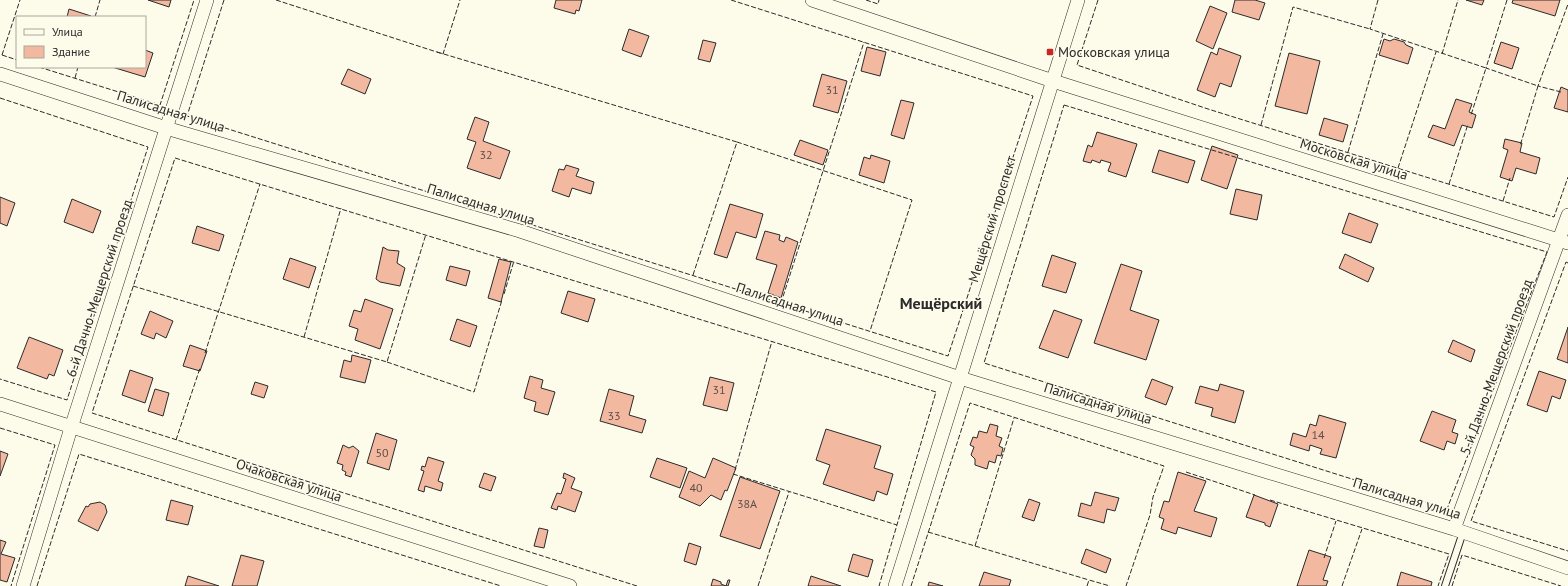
<svg xmlns="http://www.w3.org/2000/svg" width="1568" height="586" font-family="'PT Sans',sans-serif">
<style>
.building{fill:#f2b8a0;stroke:#2b2b2b}
.lines{fill:none;stroke-linecap:round;stroke-linejoin:round}
.service-casing{stroke:#2b2b2b;stroke-width:8}
.minor-casing{stroke:#2b2b2b;stroke-width:14}
.service{stroke:#fdfbea;stroke-width:6}
.minor{stroke:#fdfbea;stroke-width:13}
.fence{stroke:#2b2b2b;stroke-width:1;stroke-dasharray:5 2;stroke-linecap:butt}
.poi-dot{fill:#c62828;stroke:#fdfbea;stroke-width:1.5}
.labels{text-anchor:middle;dominant-baseline:central;stroke-width:3;stroke-linejoin:round;paint-order:stroke}
.number-label{font-size:12px;fill:#5d4e48}
.poi-label{font-size:14px;fill:#2b2b2b;stroke:#fdfbea;text-anchor:start}
.street-label{font-size:14px;fill:#2b2b2b;stroke:#fdfbea}
.quarter-label{font-size:16px;font-weight:bold;fill:#2b2b2b;stroke:#fdfbea}
</style>
<rect width="100%" height="100%" fill="#fdfbea"/>
<path class="building" d="M148 0H171L169 7Z
M556 0H582L579 11 576 10 575 14 554 8Z
M1235 0H1255L1265 3 1259 20 1232 12Z
M1466 0H1484L1482 5Z
M1513 0H1560L1555 16 1512 3Z
M1210 6 1227 13 1213 49 1196 41Z
M69 9 91 16V17H67Z
M629 29 649 36 641 57 622 50Z
M1384 39 1390 41 1394 39 1404 42 1406 45 1413 48 1408 64 1379 55Z
M703 40 716 43 710 62 698 59Z
M1501 42 1519 48 1512 69 1494 63Z
M867 47 886 52 880 76 861 71Z
M1219 48 1241 56 1231 87 1220 83 1215 97 1197 90 1211 52 1217 55Z
M145 50 153 53 145 77 112 67H145Z
M1289 53 1320 61 1307 114 1275 106Z
M348 69 371 79 365 94 341 84Z
M822 74 847 81 838 113 813 106Z
M1561 87 1568 90V112L1554 108Z
M1456 99 1472 104 1469 112 1476 115 1472 128 1462 125 1454 146 1428 137 1433 125 1445 129Z
M901 100 914 103 904 139 891 135Z
M475 117 489 122 483 141 510 151 500 179 467 168 476 142 467 139Z
M1324 118 1348 125 1343 142 1319 135Z
M1097 132 1137 144 1126 177 1108 171 1111 163 1101 160 1100 163 1092 160 1091 163 1083 161 1088 145 1092 147Z
M1505 139 1522 143 1520 152 1540 158 1536 174 1516 168 1512 181 1500 177 1508 150 1503 148Z
M800 140 828 150 823 165 794 155Z
M1212 146 1238 155 1227 189 1201 180Z
M1159 150 1195 161 1188 183 1152 172Z
M871 155 890 161 884 183 859 175 864 157 870 159Z
M566 165 579 169 576 176 594 182 591 194 572 188 569 197 552 191 559 169 564 170Z
M1236 189 1262 195 1257 220 1230 214Z
M0 197 15 203 7 226 0 223Z
M72 199 101 211 93 233 64 222Z
M730 204 763 214 756 238 736 232 727 258 714 254Z
M1349 213 1378 224 1371 243 1342 233Z
M197 226 224 235 219 251 192 243Z
M765 231 780 235 779 240 784 242 786 237 798 242 781 298 768 293 777 265 756 259Z
M383 247 388 250 399 251 397 263 405 268 400 286 380 282 376 279Z
M1345 254 1374 268 1368 282 1339 268Z
M1052 255 1076 263 1066 293 1042 286Z
M290 258 316 267 309 288 283 279Z
M499 259 511 262 501 302 488 298Z
M1121 264 1142 271 1130 310 1159 320 1146 360 1094 343Z
M450 266 470 271 466 286 446 280Z
M568 291 595 299 588 322 561 313Z
M365 299 393 309 380 349 355 340 358 329 349 326 354 310 361 312Z
M1054 310 1082 320 1068 358 1039 348Z
M150 311 173 321 166 338 156 333 154 339 141 334Z
M457 319 477 326 470 347 450 340Z
M1568 327V363L1557 359Z
M29 337 63 350 54 376 49 374 47 379 17 368Z
M1453 340 1475 350 1471 362 1448 352Z
M190 345 207 351 200 371 183 366Z
M352 355 371 360 365 383 340 377 344 360 351 362Z
M130 370 153 378 145 403 122 395Z
M1539 371 1566 380 1560 399 1552 396 1547 412 1527 405Z
M530 376 543 380 541 388 555 392 548 415 534 411 536 402 524 398Z
M710 377 734 383 727 411 703 405Z
M1152 379 1173 387 1166 405 1145 397Z
M255 382 268 386 264 398 251 394Z
M1220 384 1244 391 1235 423 1211 416 1213 408 1195 403 1200 386 1218 391Z
M155 389 169 393 163 416 148 411Z
M609 389 634 396 629 415 646 420 642 433 600 421Z
M1432 411 1456 420 1452 432 1458 434 1455 444 1447 441 1444 450 1420 441Z
M1319 415 1346 423 1336 458 1320 454 1322 449 1310 445 1309 451 1290 445 1293 433 1306 437 1310 424 1316 426Z
M990 424 998 426 996 436 1002 438 999 446 1003 448 1001 456 997 455 995 463 989 461 987 469 975 465V459L971 455 974 447 970 445 973 437 977 438 979 431 987 433Z
M826 429 881 446 874 468 893 474 887 495 877 491 874 501 823 484 830 465 816 460Z
M376 433 397 440 389 470 367 463Z
M343 445 349 448 353 446 359 451 351 477 345 475 346 472 342 470 343 465 337 463Z
M0 451 8 454 0 476Z
M428 457 444 462 438 481 443 483 441 491 425 486 424 492 418 490 424 471 421 470 422 466 425 467Z
M657 458 687 468 680 488 650 477Z
M713 458 736 468 727 491 725 490 721 500 711 495 700 506 679 497 689 471 705 478Z
M1178 472 1206 481 1194 511 1217 518 1211 537 1178 527 1176 534 1161 529 1164 519 1159 517 1164 501 1169 502Z
M484 473 496 477 491 491 479 487Z
M564 473 575 478 571 488 582 492 575 512 558 506 557 510 551 508 557 493 561 494 566 479 563 478Z
M740 477 780 491 760 549 720 536Z
M1095 492 1119 498 1115 511 1107 509 1104 523 1078 516 1081 503 1091 506Z
M1254 495 1278 504 1270 527 1265 525V523L1246 517Z
M1029 499 1040 503 1034 521 1022 517Z
M171 500 193 506 188 525 166 520Z
M100 502 105 505 107 512 98 531 78 521 86 506 88 507 90 504Z
M539 528 548 530 544 548 534 546Z
M0 540 6 542 1 554 15 558 7 582 0 580Z
M689 543 701 547 696 565 684 561Z
M1086 549 1111 559 1106 573 1081 563Z
M1309 550 1331 557 1323 580 1328 581 1326 586H1297Z
M853 554 873 560 868 577 848 571Z
M241 555 264 561 257 586H232Z
M984 572 1011 580 1009 586H979Z
M1401 572 1432 582 1431 586H1397Z
M188 576 219 586H185Z
M811 576 841 586H808Z
M713 579 721 582V584L726 586 728 580H730L728 586H711Z
M929 582 943 586H928Z"/>
<g class="lines">
<g class="service-casing">
<path id="service" d="M1445 586 1463 532"/>
</g>
<g class="minor-casing">
<path id="minor" d="M812 0 1053 81 1568 243
M0 74 166 128 520 231 960 378 1454 529 1568 568
M0 404 570 586
M1454 529 1568 215
M23 586 71 428 207 0
M895 586 1078 0"/>
</g>
<use href="#service" class="service"/>
<use href="#minor" class="minor"/>
<path class="fence" d="M224 0 187 116 948 356 1033 96 731 0
M276 0 443 54 460 0
M866 0 878 4 879 0
M1098 0 1077 65 1208 109 1554 217 1568 177
M1378 0 1370 29 1486 68 1471 115
M1507 0 1486 68 1538 86 1520 146
M95 17 100 0
M437 52 737 142
M1442 54 1458 0
M2 55 20 0
M2 55 17 60
M39 67 160 105 194 0
M75 78 78 67
M1561 92 1538 86 1568 4
M0 98 148 147 67 400 0 379
M1064 105 1547 252 1447 509 984 363Z
M1261 125 1293 7 1370 29
M1348 152 1383 34
M1398 168 1436 52
M1449 184 1468 124
M1503 201 1510 178
M1568 263 1566 262 1471 521 1568 551
M693 275 737 142 912 200 870 331
M133 286 387 362 426 234
M504 294 514 261
M781 303 864 42
M304 337 341 208
M205 353 260 184
M387 362 474 392 502 300
M0 428 55 445 11 586
M176 440 200 368
M735 470 772 341
M1186 472 1255 495
M733 474 897 525
M1270 500 1449 554 1438 586
M928 532 975 546 1014 418
M975 546 1089 580
M1324 558 1336 521
M37 586 79 454 501 586
M637 586 92 413 175 158 936 392 879 586
M758 586 789 492
M911 586 970 403 1164 466 1153 497 1150 515 1126 586
M1087 586 1089 580 1110 586
M1342 586 1362 529
M1452 586 1462 555 1561 586"/>
</g>
<rect class="poi-dot" x="1046" y="48" width="8" height="8" rx="2"/>
<g class="labels">
<g class="number-label">
<text x="832" y="89">31</text>
<text x="486" y="154">32</text>
<text x="719" y="389">31</text>
<text x="614" y="415">33</text>
<text x="1318" y="434">14</text>
<text x="382" y="452">50</text>
<text x="696" y="487">40</text>
<text x="747" y="503">38А</text>
</g>
<g class="poi-label">
<text x="1058" y="52">Московская улица</text>
</g>
<g class="street-label">
<text transform="translate(171 111) rotate(17)">Палисадная улица</text>
<text transform="translate(1354 159) rotate(17)">Московская улица</text>
<text transform="translate(481 204) rotate(17)">Палисадная улица</text>
<text transform="translate(992 219) rotate(-73)">Мещёрский проспект</text>
<text transform="translate(99 288) rotate(-72)">6-й Дачно-Мещерский проезд</text>
<text transform="translate(790 304) rotate(18)">Палисадная улица</text>
<text transform="translate(1496 367) rotate(-70)">5-й Дачно-Мещерский проезд</text>
<text transform="translate(1098 403) rotate(17)">Палисадная улица</text>
<text transform="translate(289 480) rotate(18)">Очаковская улица</text>
<text transform="translate(1407 498) rotate(17)">Палисадная улица</text>
</g>
<g class="quarter-label">
<text x="941" y="303">Мещёрский</text>
</g>
</g>
<rect x="16" y="16" width="130" height="52" fill="#fdfbea" stroke="#a9a89e"/>
<rect x="24" y="29" width="20" height="6" fill="#fdfbea" stroke="#a9a89e"/>
<text x="52" y="36" font-size="12" fill="#2b2b2b">Улица</text>
<rect x="24" y="46" width="20" height="12" fill="#f2b8a0" stroke="#a9a89e"/>
<text x="52" y="56" font-size="12" fill="#2b2b2b">Здание</text>
</svg>
